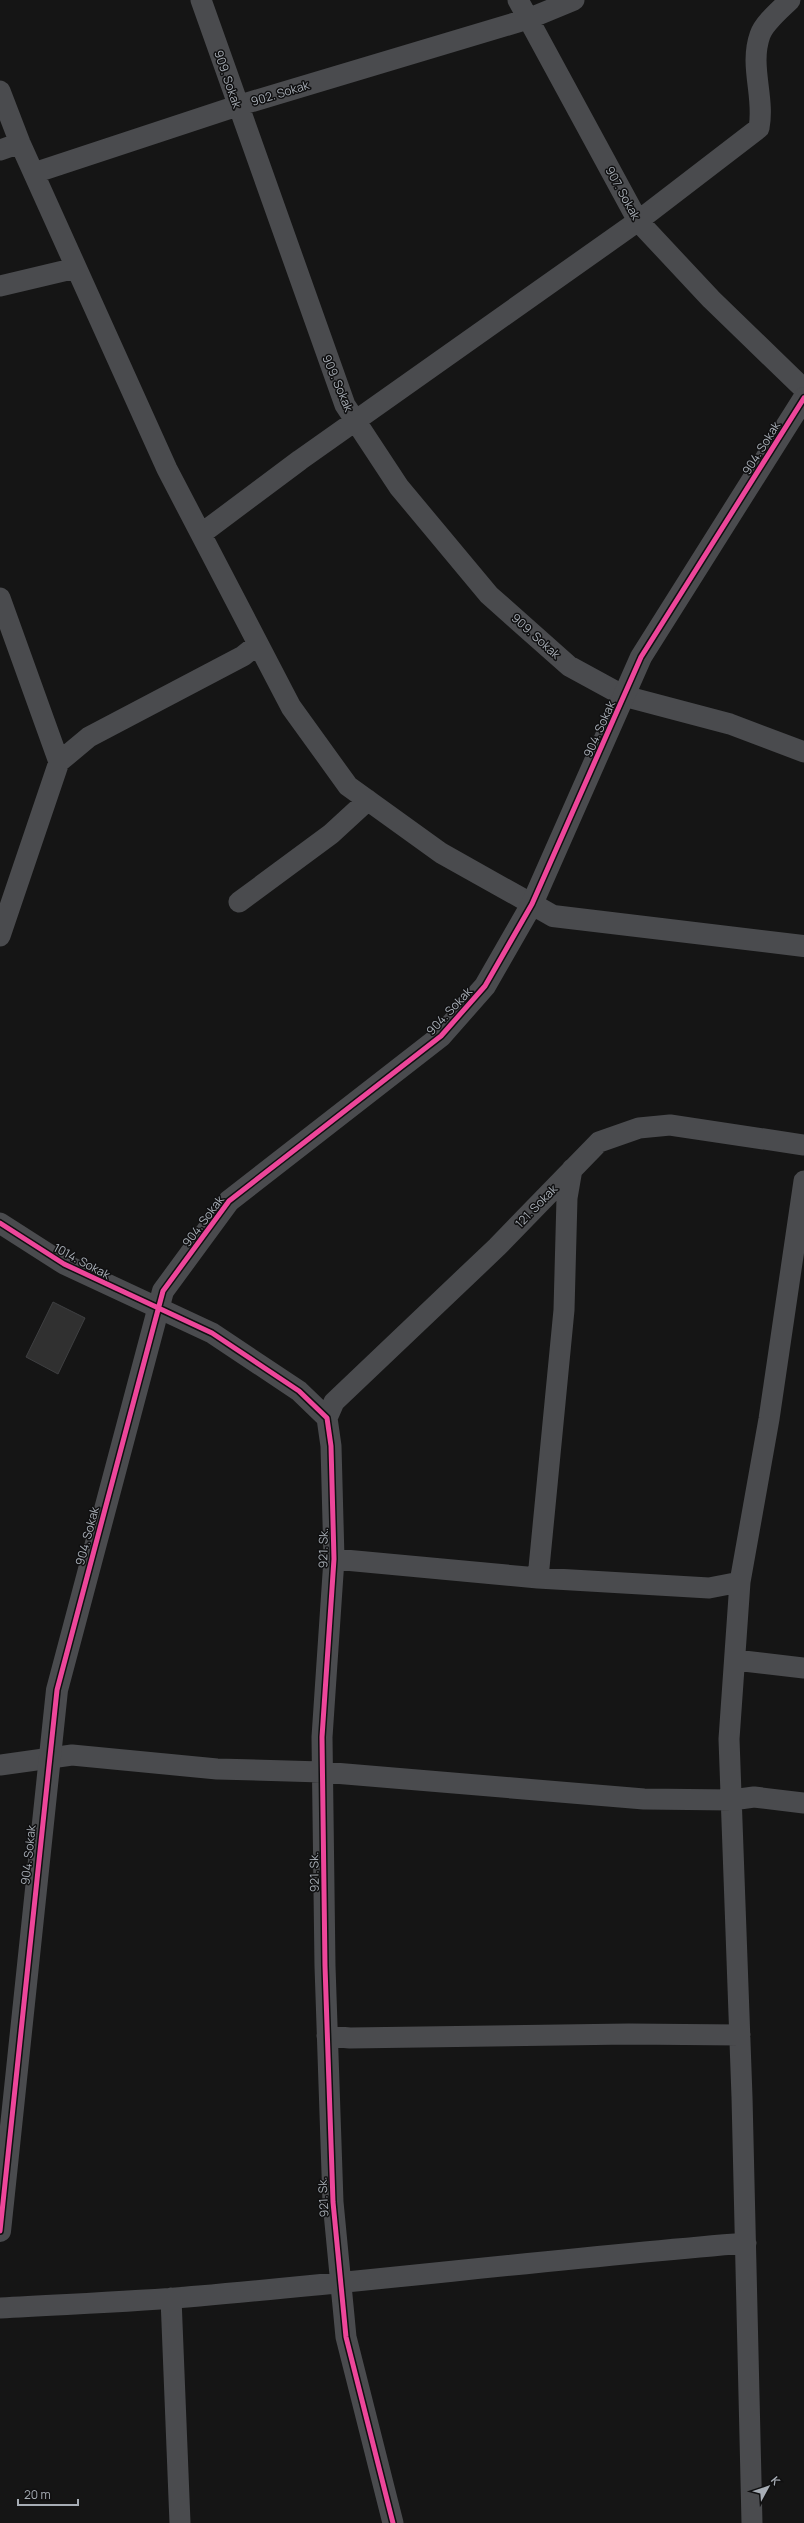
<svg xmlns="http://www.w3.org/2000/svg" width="804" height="2523" font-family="Manrope,sans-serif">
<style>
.building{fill:#303030;stroke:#3e3f41}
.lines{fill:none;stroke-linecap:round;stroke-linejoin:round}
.minor{stroke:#4a4b4e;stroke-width:21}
.tertiary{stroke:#4a4b4e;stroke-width:22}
.cycleway-casing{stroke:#101011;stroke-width:8}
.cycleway{stroke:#ed469a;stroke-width:5}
.labels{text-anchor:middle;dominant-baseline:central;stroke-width:3;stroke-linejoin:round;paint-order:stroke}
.street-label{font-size:12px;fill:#a7adb5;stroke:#101011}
</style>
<rect width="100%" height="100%" fill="#151515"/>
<path class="building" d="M53 1302 85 1318 58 1374 26 1357Z"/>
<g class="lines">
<path class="minor" d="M201 0 345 405 399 487 489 595 569 666 624 696 730 724 804 752
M518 0 638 221 711 299 804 389
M0 91 20 143 167 469 291 707 348 786 441 853 532 904
M0 150 20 143
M34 173 237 106 528 19 574 0
M0 286 76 268
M201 534 300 460 638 221 759 128C765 97 749 66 760 35 764 23 781 9 790 0
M0 598 59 762
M239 902 331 834 368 800
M0 936 59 762 89 737 243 656 258 644
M0 1223 64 1264 212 1333 299 1391 327 1418 331 1446 334 1559 322 1737 325 1966 333 2202 346 2337 393 2523
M327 1418 334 1402 497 1247 599 1142 639 1128 670 1125 804 1145
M334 1559 538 1578 709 1588 740 1582
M538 1578 564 1310 567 1198 572 1169
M735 1660 804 1668
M0 1765 72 1755 217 1769 322 1772 644 1799 732 1800 754 1797 804 1803
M327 2036 350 2038 629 2034 740 2035
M171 2298 180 2523
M0 2308C66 2304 133 2302 199 2296 382 2280 563 2258 746 2243
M752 2523 742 2097 729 1739 740 1582 769 1419 804 1181"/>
<path class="tertiary" d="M532 904 553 916 804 946
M0 2231 57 1690 163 1291 229 1201 441 1036 485 986 532 904 641 657 804 398"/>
<g class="cycleway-casing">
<path id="cycleway" d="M0 1223 64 1264 212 1333 299 1391 327 1418 331 1446 334 1559 322 1737 325 1966 333 2202 346 2337 393 2523
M0 2231 57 1690 163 1291 229 1201 441 1036 485 986 532 904 641 657 804 398"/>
</g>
<use href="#cycleway" class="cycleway"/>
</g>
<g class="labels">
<g class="street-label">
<text transform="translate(228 79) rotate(71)">909. Sokak</text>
<text transform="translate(280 93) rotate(-17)">902. Sokak</text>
<text transform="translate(623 193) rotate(61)">907. Sokak</text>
<text transform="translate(338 383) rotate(67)">909. Sokak</text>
<text transform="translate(761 448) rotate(-58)">904. Sokak</text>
<text transform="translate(536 636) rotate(42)">909. Sokak</text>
<text transform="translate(599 729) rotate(-66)">904. Sokak</text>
<text transform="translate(449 1011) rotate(-47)">904. Sokak</text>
<text transform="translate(536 1206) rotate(-46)">121. Sokak</text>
<text transform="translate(203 1221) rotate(-53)">904. Sokak</text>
<text transform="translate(82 1261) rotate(28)">1014. Sokak</text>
<text transform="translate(87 1536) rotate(-75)">904. Sokak</text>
<text transform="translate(323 1548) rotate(-89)">921. Sk.</text>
<text transform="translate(28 1855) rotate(-84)">904. Sokak</text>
<text transform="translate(314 1872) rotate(-91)">921. Sk.</text>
<text transform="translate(323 2197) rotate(-93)">921. Sk.</text>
</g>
</g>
<g transform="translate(768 2487) rotate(50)" stroke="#101011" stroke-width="3" paint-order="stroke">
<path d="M0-3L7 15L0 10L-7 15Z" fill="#a7adb5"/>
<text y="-6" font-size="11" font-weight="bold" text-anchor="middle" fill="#a7adb5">K</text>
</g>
<path d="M18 2499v6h60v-6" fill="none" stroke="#a7adb5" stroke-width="2"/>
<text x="24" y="2499" font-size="12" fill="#a7adb5" stroke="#101011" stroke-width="3" paint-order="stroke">20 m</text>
</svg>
